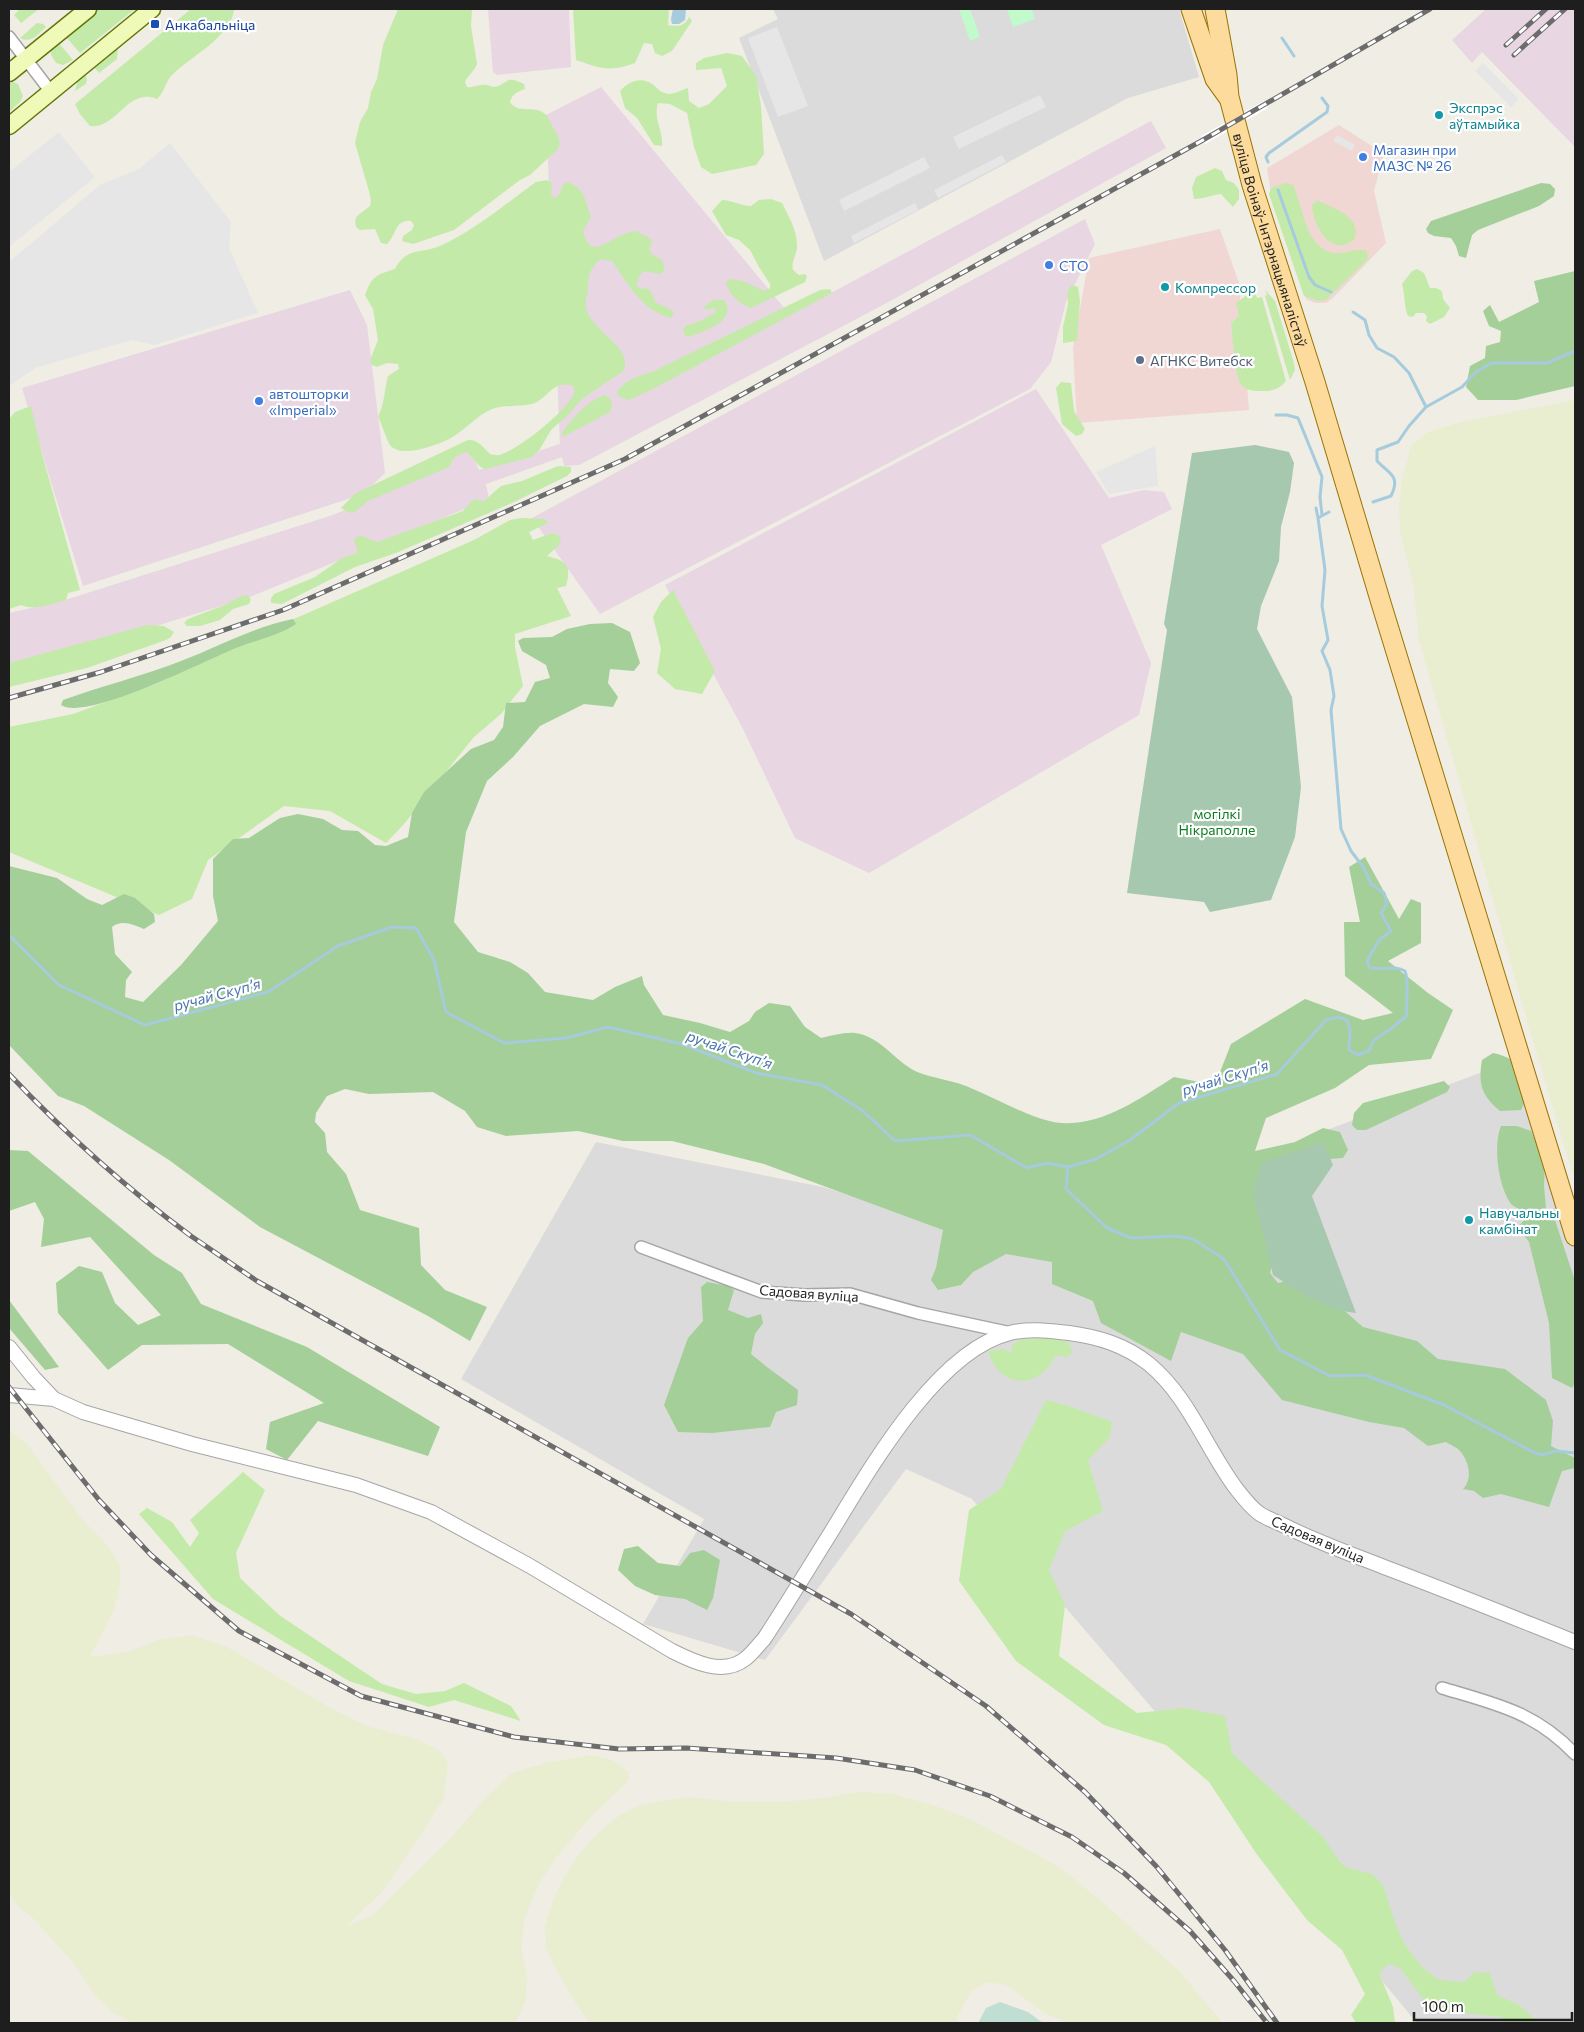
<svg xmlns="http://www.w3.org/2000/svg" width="1584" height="2032" font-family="Commissioner,sans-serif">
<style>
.residential{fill:#dcdbdb}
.commercial{fill:#f0d7d4}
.industrial{fill:#e8d6e3}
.farmland{fill:#e9eed0}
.grass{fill:#c4eaaa}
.forest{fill:#a4cf99}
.wetland{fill:#c1ded3}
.cemetery{fill:#a6c8ae}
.park{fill:#c1facb}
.parking{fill:#e6e6e6}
.water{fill:#a5cbdd}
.pier{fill:#fff}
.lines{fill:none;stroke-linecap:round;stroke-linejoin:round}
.stream{stroke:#a5cbdd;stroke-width:3}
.minor-casing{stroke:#a5a5a5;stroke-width:14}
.tertiary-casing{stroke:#a5a5a5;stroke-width:16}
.secondary-casing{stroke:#607605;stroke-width:19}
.primary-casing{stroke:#997400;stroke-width:21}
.minor{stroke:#fff;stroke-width:11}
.tertiary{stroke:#fff;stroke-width:14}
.secondary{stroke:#f0fab8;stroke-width:16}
.primary{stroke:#fcdb9d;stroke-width:19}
.rail-casing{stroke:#6c6c6c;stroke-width:5}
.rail{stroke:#fff;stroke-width:3;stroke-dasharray:9;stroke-linecap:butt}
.transit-dot{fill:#1a4fb4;stroke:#fff;stroke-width:2}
.culture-dot{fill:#0f9aa8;stroke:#fff;stroke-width:2}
.shop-dot{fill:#3f7fe0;stroke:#fff;stroke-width:2}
.service-dot{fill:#5c6f8a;stroke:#fff;stroke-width:2}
.labels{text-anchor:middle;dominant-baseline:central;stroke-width:4.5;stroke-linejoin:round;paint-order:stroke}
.transit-label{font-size:14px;fill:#164399;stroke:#fff;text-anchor:start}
.culture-label{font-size:14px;fill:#0d838f;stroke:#fff;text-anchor:start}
.shop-label{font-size:14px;fill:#366cbe;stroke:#fff;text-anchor:start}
.street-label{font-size:14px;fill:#1e1e1e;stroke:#fff}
.service-label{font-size:14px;fill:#4e5e75;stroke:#fff;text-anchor:start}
.park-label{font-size:14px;fill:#0b7e1f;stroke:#fff}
.water-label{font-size:15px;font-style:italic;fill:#4a74af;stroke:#fff}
</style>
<rect width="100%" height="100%" fill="#efede4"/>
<path class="residential" d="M773 9H1179L1199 77 1128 98 824 261 739 38 778 19Z
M1528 1055 1575 1212V2023H1417L1239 1809 972 1499 906 1469 765 1660 643 1624 704 1519 461 1379 596 1142 823 1187 1218 1310 1324 1131Z"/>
<path class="commercial" d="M1339 125 1384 154 1374 191 1386 243 1333 298 1326 303H1316L1306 299 1271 195 1267 168Z
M1220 229 1239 283 1249 410 1077 423 1073 348 1089 258Z"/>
<path class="industrial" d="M488 9H569L571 67 497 75 493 72Z
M1486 9H1575V147L1482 52 1472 63 1452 40Z
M601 87 790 315 1151 121 1166 148 883 305 579 465 564 466 562 457 486 484 489 499 250 597 59 656 9 668V613L62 601 333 515 453 462 454 454 469 448 479 470 560 444 546 115Z
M1085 219 1095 244 1066 302 1051 362 1030 389 600 614 532 518Z
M350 290 367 325 385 473 363 494 83 586 22 388Z
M1036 389 1109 498 1144 490 1164 492 1172 509 1101 545 1151 663 1139 715 869 873 795 838 742 727 665 585Z"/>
<path class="farmland" d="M1575 400V1182L1531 1034 1419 640 1414 589 1400 531 1399 506 1402 479 1411 446 1428 432 1461 422Z
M9 1430 27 1444 81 1518 107 1545 120 1565V1584L114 1610 90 1657 127 1652 158 1640 191 1635 227 1647 329 1707 367 1726 416 1739 440 1751 448 1763 444 1797 423 1832 381 1893 346 1926 372 1916 450 1839 486 1797 512 1773 546 1763 590 1755 612 1760 629 1772 628 1781 588 1820 555 1859 539 1884 525 1917 521 1946 527 1976 525 2003 515 2023H133L113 2013 95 1995 74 1964 35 1920 18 1906 9 1893Z
M860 1792 893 1794 932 1805 968 1818 1036 1854 1066 1872 1108 1907 1179 1971 1223 2023H1067L1045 2013 1006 1985 988 1982 971 1991 958 2015 957 2023H590L578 2007 555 1967 546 1948 545 1926 553 1901 563 1879 577 1857 593 1838 616 1818 637 1806 662 1801 690 1797 737 1802H782L822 1798Z"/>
<path class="grass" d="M20 9H39L21 23 14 15Z
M98 9H135L80 53 65 36Z
M191 9H234C232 37 189 57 171 76 165 83 164 93 157 99 154 98 149 96 145 97 124 98 113 129 90 126L80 114 75 104Z
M398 9H472L471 26 477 64C474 72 468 75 465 82L467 87C474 88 476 85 483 85 486 84 491 87 494 87 510 84 504 74 524 84L525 89C517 92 512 94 510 102 518 115 534 104 545 114 549 117 552 126 555 131 559 137 561 141 558 149L530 175 520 180 454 230 413 244 402 241 403 236 412 230 414 225 411 221C395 219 396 236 387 244L381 243 375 229 360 230 356 227 355 221 357 216 370 206 371 201 369 191 355 143 360 122 368 108 371 92 377 79 383 45Z
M573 9H669L668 25C678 27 685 26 689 17L692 21 672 51 662 56 655 53 652 44 644 43 635 63C609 72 602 69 576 60Z
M37 23 43 24 46 27C38 34 31 44 20 38Z
M58 42 73 60 63 65 56 63 51 55V50Z
M118 48 117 59 99 73 94 67Z
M727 53 742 56 756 76 761 106 764 154 756 165 712 174 701 167 694 147 687 113 670 104 658 103C653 119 663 129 662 146L654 145 637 118 625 108 620 91C628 82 641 76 652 84 658 88 660 93 669 94 674 94 682 90 688 88L689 101 699 108 709 104 727 86 721 68 696 70V63L704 58Z
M85 74 87 79 86 84 75 91 78 80Z
M13 82 18 84 23 96 20 102 9 112V83Z
M1215 168 1222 171 1226 180 1234 183 1239 190V199L1233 207 1221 194C1211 195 1204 199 1194 199L1192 188 1196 177Z
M547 180 552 183 551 194 555 198 559 195 563 185 567 182C585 188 585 200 591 217L583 231C590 259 604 243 620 236 625 233 631 232 636 231L651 239 652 244 649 249 652 254 662 260 665 270 660 274 644 271 640 275 636 285 641 289 646 288 651 291 655 302 670 309 674 313 671 318C642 311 628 284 612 261L601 259C590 268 588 275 588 289 587 295 585 303 586 308 592 332 635 348 623 371L582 399 567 416 551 430 540 449 532 457 485 469C477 467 474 457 466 452L455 457 449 467 368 501 355 512 350 513 341 508 356 493 468 440C478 439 484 448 490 454 494 455 499 456 502 454 520 448 570 409 575 391L573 386C555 380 550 394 537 402 526 408 504 404 492 409 476 416 465 430 451 438 438 445 400 459 390 445 387 441 382 424 378 417 385 402 384 391 388 376L399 369 398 364 387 363 377 367 372 365 370 360 378 340 373 309 365 295C372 276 376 275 395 269 406 247 421 254 440 246 475 230 505 204 536 182Z
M1286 183 1293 185C1304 208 1304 246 1333 253 1345 255 1357 247 1367 251L1368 259 1326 300 1319 301 1304 296 1269 194 1271 188Z
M771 199 782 203C789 217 798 232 797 248 796 256 791 262 793 270L799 275 805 274 807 276 805 282 751 308C739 304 730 295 726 283L729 279 743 281 764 291 770 288V284L759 267 750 250 739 240 726 235 712 211 722 200C732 200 740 206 751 206L759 200Z
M1317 200C1334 209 1363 216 1354 240 1330 258 1313 225 1312 205Z
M1417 269 1424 273 1430 288H1436L1442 291 1443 299 1450 308 1444 317 1430 324 1426 321 1427 316 1424 313H1416L1413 317 1408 316C1404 307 1405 294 1402 284L1412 271Z
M1072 285 1078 287 1080 301 1077 341 1063 343V327L1068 304 1067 292Z
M830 289 832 293 653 389 629 400 619 397 617 392C626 379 638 376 652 372L820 290Z
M1254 290 1257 298 1262 297 1286 381C1280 389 1273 391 1262 391 1256 391 1248 391 1243 387 1234 380 1233 336 1231 323L1239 316 1236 303Z
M1265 290 1275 301 1294 363 1295 370 1290 380 1265 296 1267 295Z
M713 300H724C739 321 702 332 688 337L684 334 683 329 687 325 698 322 716 312 714 308 706 310 704 307Z
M1061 382 1071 383 1074 411 1085 429 1082 434 1076 436 1062 424 1056 388Z
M605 395 610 398 612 405 610 412 563 437 562 433C573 417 587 401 605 395Z
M31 406 42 454 80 590 68 593 66 600C53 604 33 611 21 605L9 609V419L15 412Z
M558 466 571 467V472L567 476 512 503 396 553 355 567 282 604 271 603V598L274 594 315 577 342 558 357 553V547L354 542 356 537 362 536 377 542 463 511 474 499 484 501 501 486 522 481Z
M521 518 545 519 548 523 529 532 533 540 552 533 558 535 561 540 559 545 547 556C566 561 572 564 566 586L557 588 571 616 515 634V647L523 686 501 714 474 737 404 824 386 843 330 811 284 806 208 860 192 899 159 915 9 852V727L73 714 158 683 246 640 474 540 510 520Z
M673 590 715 671 702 694 675 689 657 673 661 649 653 617 661 602Z
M247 595 251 599 249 604 233 609 220 620 200 626H187L184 623 188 619 227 604 241 596Z
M147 625 164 626 174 632 171 637 166 640 87 668 9 687V663Z
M1044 1338 1069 1342 1072 1353 1066 1357 1056 1355C1039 1391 999 1389 988 1351L1004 1349 1011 1353 1013 1344 1020 1340Z
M1046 1400 1069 1406 1112 1422 1110 1437 1088 1460 1103 1511 1065 1531 1049 1570 1065 1605 1059 1656 1137 1713 1185 1708 1225 1716 1232 1753 1324 1838 1339 1861 1346 1867 1372 1874 1383 1885 1396 1925 1405 1945 1422 1967 1439 1980 1464 1982 1475 1972 1490 1973 1497 1995 1519 2005 1539 2023H1508L1501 2017 1445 2011 1427 2004 1400 1968 1388 1964 1379 1973 1393 2007 1395 2023H1356L1351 2015 1365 1994 1342 1950 1307 1920 1256 1853 1209 1782 1166 1745 1104 1725 1016 1661 959 1581 969 1510 1001 1489Z
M243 1472 265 1490 236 1553 240 1578 279 1615 382 1684 416 1694 445 1691 464 1683 511 1706 521 1721 454 1700 429 1707 349 1681 213 1599 139 1514 147 1508 172 1522 190 1547 199 1533 190 1520Z"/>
<path class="forest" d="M1541 183 1550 184 1555 189 1554 196 1539 206 1478 230 1472 235 1466 258 1459 256 1456 246 1451 238 1434 236 1428 233 1426 229 1431 221Z
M1575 271V386L1516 400H1478L1466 387 1470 366 1485 358 1486 346 1500 342 1501 331 1489 326 1483 311 1490 305 1499 322 1539 302 1534 281Z
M293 619 296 624C278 636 256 640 236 648 206 660 86 722 61 705L63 700C102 686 142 676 181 661 218 647 253 627 293 619Z
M612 623 630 632 640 663 634 671 610 669 608 683 618 697 613 707 584 704 540 726 513 757 487 781 466 832 454 922 478 952 510 962 528 973 545 992 593 1000 615 987 642 976 644 985 663 1015 700 1023 730 1032 749 1021 755 1012 769 1003 790 1006 805 1027 821 1038C831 1036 844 1032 855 1033 880 1036 894 1060 915 1071 933 1079 955 1080 973 1089 996 1099 1018 1111 1042 1119 1090 1135 1136 1101 1174 1077L1215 1085 1231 1044 1305 999 1363 1020 1393 1013 1345 976 1344 922H1360L1349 867 1365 857 1399 919 1411 899 1421 903V943L1388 961 1428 993 1453 1010 1431 1059 1369 1065 1335 1088 1266 1118 1255 1151 1295 1142 1323 1128 1340 1132 1348 1150 1343 1158 1328 1159 1273 1262 1270 1273 1278 1283 1306 1277 1363 1327 1417 1341 1438 1359 1505 1369 1546 1400 1553 1421 1551 1446 1575 1458V1468L1562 1471 1549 1507 1501 1494 1483 1498 1474 1491 1463 1489C1473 1479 1469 1461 1460 1451 1457 1447 1450 1445 1446 1442L1428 1446 1404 1428 1369 1422 1282 1400 1243 1354 1181 1332 1171 1361 1101 1323 1093 1301 1052 1284V1262L1006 1254 973 1272 961 1285 938 1290 931 1280 936 1268 943 1230 764 1164 672 1141H623L578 1131 506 1136 477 1127 465 1111 433 1092 369 1094 345 1089 327 1096 316 1113 315 1122 325 1133 327 1152 346 1174 360 1210 419 1228 421 1265 445 1290 487 1307 470 1341 428 1316 260 1227 169 1160 84 1106 58 1096 9 1045V866L57 878 87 899 102 905 124 894 135 898 154 914 155 922 144 929C134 925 122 919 112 927L115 954 132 972 126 980 125 997 143 1002 181 965 218 921 213 896V859L233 839 249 838 280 818 298 814 323 819 342 830 358 831 375 845 386 846 408 837 412 813 424 792 471 749 494 740 503 727 506 703 525 702 535 682 550 678 546 665 522 651 518 641 523 638 552 637 567 629 590 624Z
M1493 1053C1523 1059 1519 1073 1526 1100L1521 1110 1500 1111C1481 1095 1478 1084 1482 1060Z
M1444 1081 1450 1087 1447 1092 1366 1130H1357L1352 1125 1354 1113 1363 1103Z
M1501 1126H1517L1531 1131 1545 1163 1544 1186 1546 1208 1524 1212C1520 1209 1511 1206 1509 1201 1498 1183 1493 1145 1501 1126Z
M9 1150 28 1151 154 1255 182 1273 201 1304 307 1347 440 1427 428 1456 318 1421 287 1460 266 1449 270 1422 324 1403 228 1344 142 1345 108 1370 58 1313 56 1283 79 1266 102 1272 115 1303 138 1325 161 1315 90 1237 41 1247 44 1219 35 1202 9 1211Z
M1553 1214 1575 1281V1383L1572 1388 1552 1378 1549 1323 1529 1242 1518 1227 1525 1219Z
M707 1282 729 1286 734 1290 728 1310 748 1318 761 1314 763 1323 755 1334 751 1354 767 1367 798 1390 797 1405 776 1412 770 1427 712 1433 678 1432 664 1405 688 1338 703 1321 701 1287Z
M9 1300 59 1367 45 1370 9 1328Z
M638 1546 658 1563 680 1566 690 1553 704 1550 720 1560 713 1598 707 1610 685 1599 655 1595 635 1586 618 1570 624 1549Z"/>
<path class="wetland" d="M1000 2002 1028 2012 1043 2023H978L986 2008Z"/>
<path class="cemetery" d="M1255 445 1289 452 1294 463 1290 492 1281 527 1279 561 1261 606 1257 629 1292 697 1301 787 1295 837 1271 900 1210 912 1204 902 1127 893 1167 630 1164 624 1192 453Z
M1323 1142 1333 1165 1312 1196 1356 1313C1326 1310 1297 1291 1273 1275L1253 1194 1261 1163Z"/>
<path class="park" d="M959 9H970L980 37 970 41Z
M1007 9H1032L1035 19 1013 27Z"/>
<path class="parking" d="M777 27 808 106 778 117 748 38Z
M1483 63 1519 99 1511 107 1475 71Z
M1040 95 1046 107 959 149 953 137Z
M59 132 95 177 9 247V172Z
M1337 135 1355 145 1352 151 1333 141Z
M170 143 231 222 229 248 258 313 154 345 132 340 35 368 9 386V262L100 185 139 169Z
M1002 155 1006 162 938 198 934 190Z
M924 157 930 168 844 211 839 200Z
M915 203 918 210 854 243 851 236Z
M1155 446 1158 486 1109 494 1096 472Z"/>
<path class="water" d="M673 9H686L685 20 679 24H672L671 19Z"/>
<path class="pier" d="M1264 101 1268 108 1205 144 1201 136Z"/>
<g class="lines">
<path class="stream" d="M1282 38 1294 56
M1268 162 1266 157 1269 153 1327 112 1328 106 1322 98
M1278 190 1309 277 1315 285 1331 292
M1353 312 1365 320 1369 335 1377 348 1394 357 1409 373 1426 407
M1276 415H1287L1298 418 1322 477 1320 497 1322 515
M1373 502 1391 496C1401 475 1389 474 1377 461V450L1398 442 1409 426 1426 407 1462 387 1476 372 1491 363H1547L1575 351
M1316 508 1318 518
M9 935 59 985 145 1025 268 992 338 946 392 927 416 928 434 960 446 1012 504 1043 566 1038 608 1027 682 1044 756 1073 822 1085 863 1111 895 1141 970 1135 1027 1168 1047 1163 1068 1167 1096 1159 1130 1140 1179 1103 1277 1074 1326 1020 1339 1017 1347 1020 1350 1030 1349 1050 1358 1055 1369 1051 1374 1040 1392 1028 1407 1015C1405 1000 1410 985 1405 971 1393 965 1383 970 1370 968L1367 961 1379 940 1391 931 1381 913 1387 904 1384 893 1371 884 1364 868 1351 851 1341 829 1331 710 1334 696 1330 670 1322 651 1328 640 1322 606 1325 570 1318 518 1329 512
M1068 1167 1066 1189 1107 1228 1131 1238 1176 1236 1193 1239 1224 1259 1280 1350 1330 1376 1365 1375 1444 1405 1533 1452 1542 1455 1556 1451 1575 1453"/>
<g class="minor-casing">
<path id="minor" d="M9 37 51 92
M641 1247 762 1292 805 1295 850 1294 918 1313 1011 1333
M1442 1688C1496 1704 1535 1712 1575 1754"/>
</g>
<g class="tertiary-casing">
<path id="tertiary" d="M9 1347 34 1378 54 1399
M9 1395 54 1399 83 1412 192 1444 356 1485 431 1512 530 1566 672 1651C694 1662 723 1676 745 1659 752 1654 758 1645 764 1639 787 1604 808 1569 830 1534 868 1472 936 1351 1010 1333 1029 1328 1050 1331 1069 1333 1099 1337 1125 1345 1149 1364 1188 1396 1205 1446 1235 1487 1242 1496 1250 1507 1260 1514 1268 1519 1277 1522 1285 1526 1317 1542 1351 1554 1384 1567 1448 1591 1512 1617 1575 1642"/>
</g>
<g class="secondary-casing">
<path id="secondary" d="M9 73 88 9
M9 126 152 9"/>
</g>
<g class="primary-casing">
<g id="primary">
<path d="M1191 9 1215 79 1228 97"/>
<path id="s1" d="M1215 9 1227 75 1229 97 1252 185 1315 382 1381 603 1575 1236"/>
</g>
</g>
<use href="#minor" class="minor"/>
<use href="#tertiary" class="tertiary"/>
<use href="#secondary" class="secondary"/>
<use href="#primary" class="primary"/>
<g class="rail-casing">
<path id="rail" d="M1506 45 1546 9
M1514 55 1565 9
M9 698 101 672 283 610 625 459 1203 140 1430 9
M9 1074C65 1133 126 1188 191 1236 213 1251 235 1266 257 1281L851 1614 986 1706 1085 1792 1156 1866 1225 1950 1277 2023
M9 1387 99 1500 151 1555 239 1631 361 1696 514 1737 619 1749 686 1748 836 1758 915 1770 990 1796 1072 1837 1124 1873 1190 1931 1234 1981 1267 2023"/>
</g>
<use href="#rail" class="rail"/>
</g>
<rect class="transit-dot" x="150" y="19" width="10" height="10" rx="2.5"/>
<g class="culture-dot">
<circle cx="1439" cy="115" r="5"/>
<circle cx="1165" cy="287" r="5"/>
<circle cx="1469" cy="1220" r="5"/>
</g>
<g class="shop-dot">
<circle cx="1363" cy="157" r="5"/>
<circle cx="1049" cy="265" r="5"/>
<circle cx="259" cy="401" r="5"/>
</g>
<circle class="service-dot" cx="1140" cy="360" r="5"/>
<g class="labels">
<g class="transit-label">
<text x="165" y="24">Анкабальніца</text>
</g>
<g class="culture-label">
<text x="1449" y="107">Экспрэс<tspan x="1449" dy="16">аўтамыйка</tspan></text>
<text x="1175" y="287">Компрессор</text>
<text x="1479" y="1212">Навучальны<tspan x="1479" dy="16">камбінат</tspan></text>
</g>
<g class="shop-label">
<text x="1373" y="149">Магазин при<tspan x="1373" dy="16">МАЗС № 26</tspan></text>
<text x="1059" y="265">СТО</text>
<text x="269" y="393">автошторки<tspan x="269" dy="16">«Imperial»</tspan></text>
</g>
<g class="street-label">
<text stroke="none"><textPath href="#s1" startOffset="238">вуліца Воінаў-Інтэрнацыяналістаў</textPath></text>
<text transform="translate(809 1293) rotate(4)">Садовая вуліца</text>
<text transform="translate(1318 1539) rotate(23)">Садовая вуліца</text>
</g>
<g class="service-label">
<text x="1150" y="360">АГНКС Витебск</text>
</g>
<g class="park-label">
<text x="1217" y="813">могілкі<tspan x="1217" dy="16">Нікраполле</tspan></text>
</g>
<g class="water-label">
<text transform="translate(217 994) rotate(-15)">ручай Скупʼя</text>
<text transform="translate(730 1049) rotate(19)">ручай Скупʼя</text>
<text transform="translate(1225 1077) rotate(-17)">ручай Скупʼя</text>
</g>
</g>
<rect width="1584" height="2032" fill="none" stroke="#1e1e1e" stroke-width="20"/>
<path d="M1414 2012v8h158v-8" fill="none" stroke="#1e1e1e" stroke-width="2.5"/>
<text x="1422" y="2012" font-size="15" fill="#1e1e1e" stroke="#ffffff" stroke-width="4" paint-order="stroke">100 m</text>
</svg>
